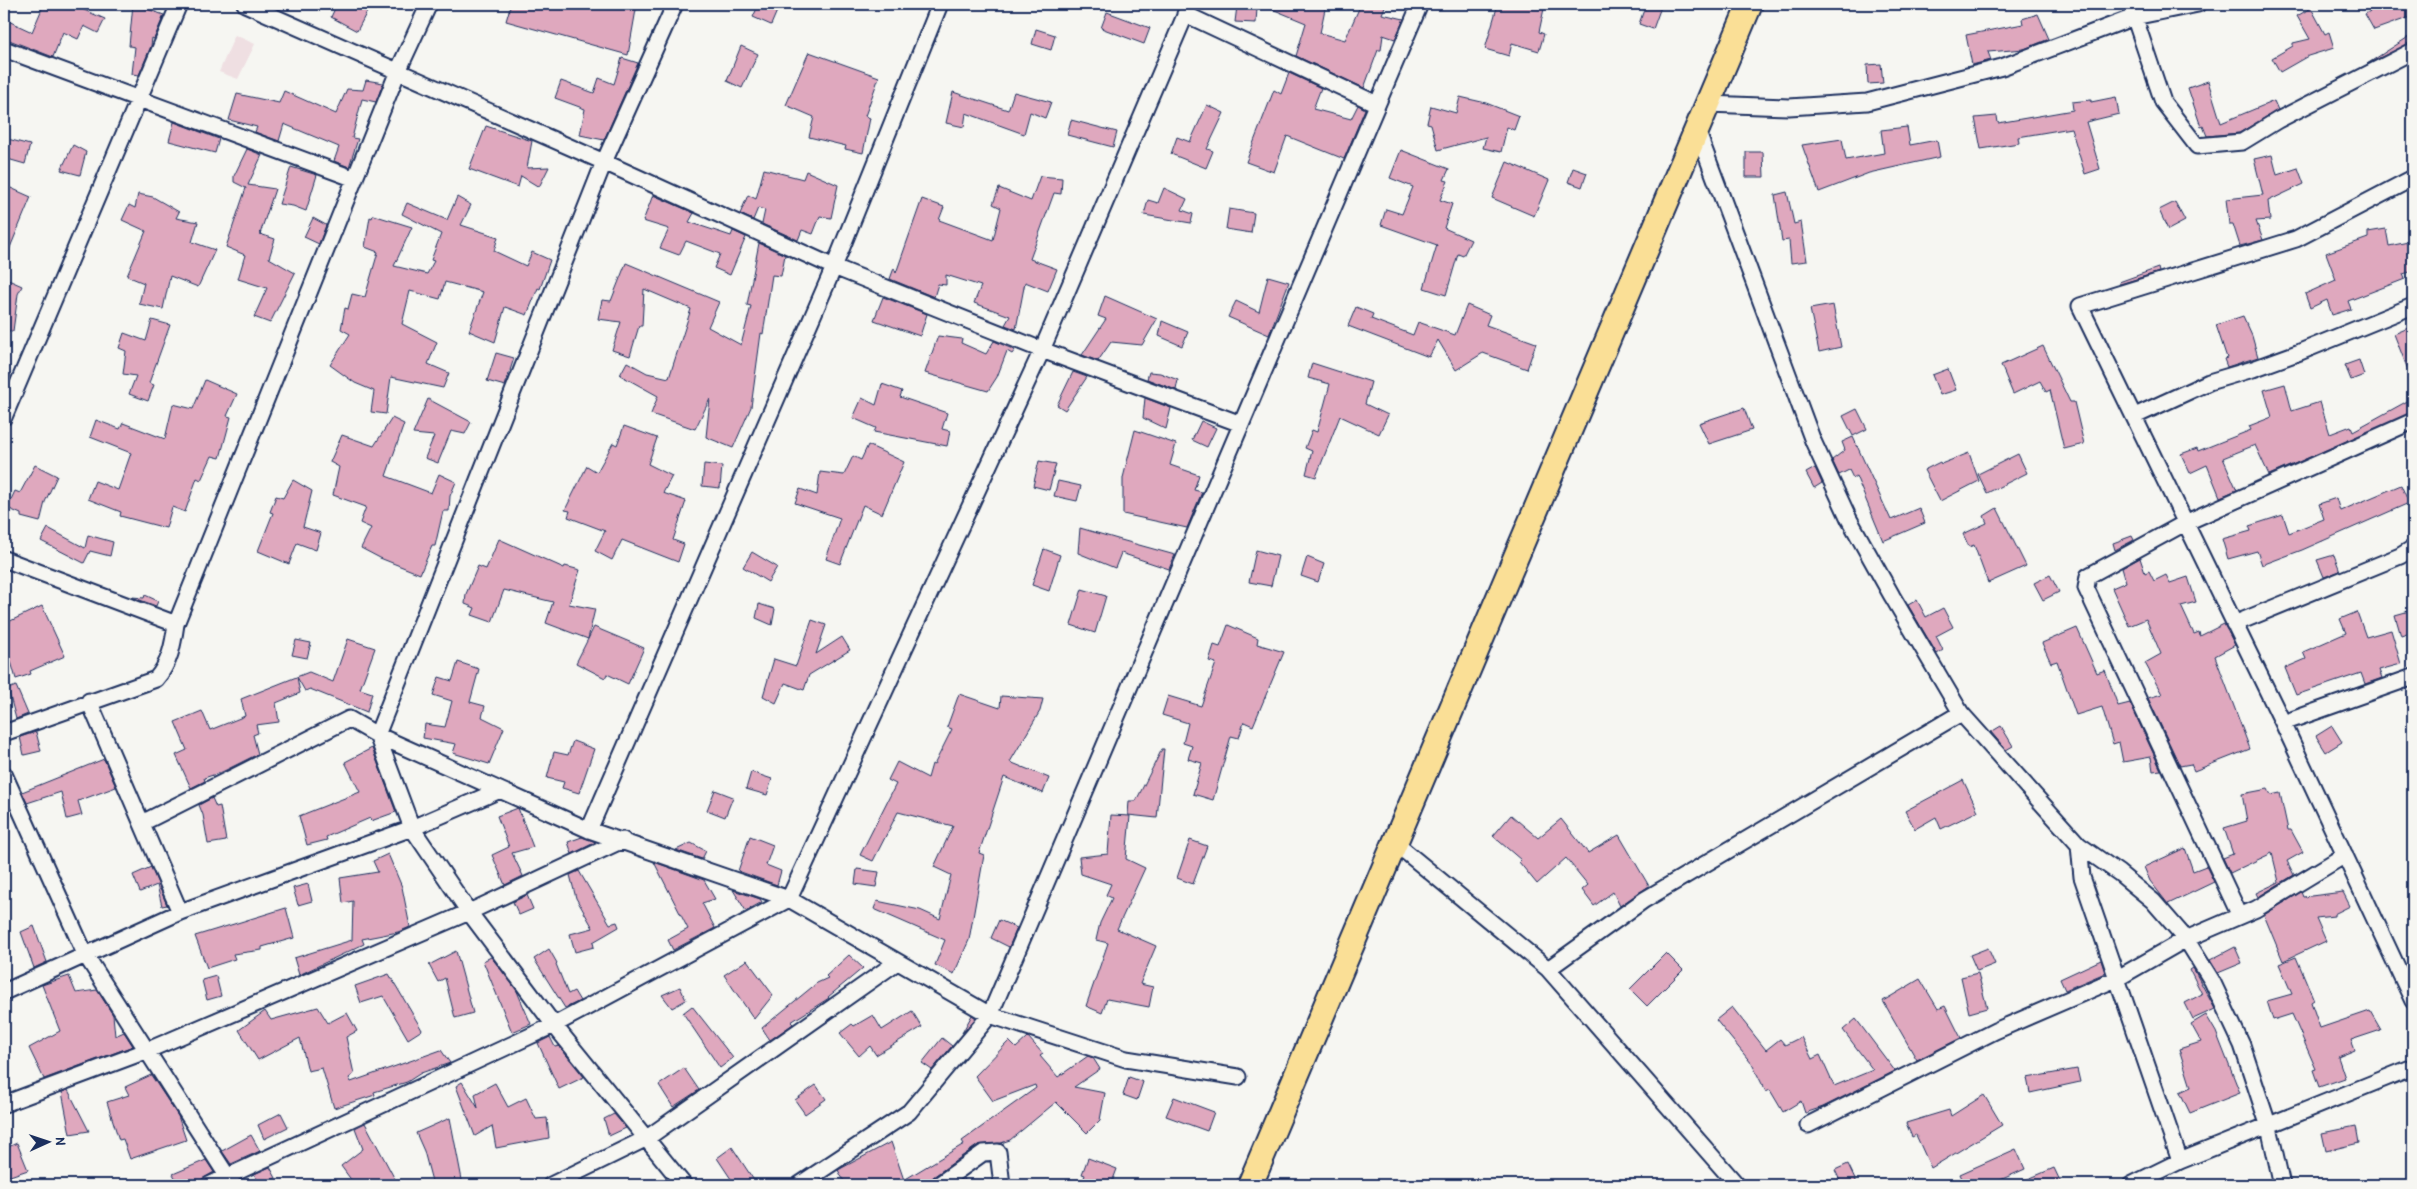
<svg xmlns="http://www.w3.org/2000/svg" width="2417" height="1189" font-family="'Patrick Hand',sans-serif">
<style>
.built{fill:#efdfe2}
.building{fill:#dfa8be;stroke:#1b2f5e}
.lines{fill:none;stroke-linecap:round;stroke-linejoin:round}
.street-casing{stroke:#1b2f5e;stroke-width:19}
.primary-casing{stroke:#1b2f5e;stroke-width:28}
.street{stroke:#f6f6f2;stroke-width:15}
.primary{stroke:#fadf96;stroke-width:24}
</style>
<rect width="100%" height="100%" fill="#f6f6f2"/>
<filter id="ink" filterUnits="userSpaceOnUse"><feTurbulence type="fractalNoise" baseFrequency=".02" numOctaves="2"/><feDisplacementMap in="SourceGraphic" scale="10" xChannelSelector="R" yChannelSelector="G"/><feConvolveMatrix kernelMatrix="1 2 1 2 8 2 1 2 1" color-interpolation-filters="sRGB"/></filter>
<g filter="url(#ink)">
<path class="built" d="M235 35 255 44 238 79 219 72Z"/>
<path class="building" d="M44 4H70L105 19 98 33 84 26 78 39 63 32 53 57 4 38V19L32 32Z
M133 4 164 15 154 39 152 38 151 46 139 75 132 74 135 47 129 46Z
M337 4H371L357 31 331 17Z
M511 4H637L628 55 506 21Z
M759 4H780L771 25 753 17Z
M1260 4H1326L1320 33 1345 40 1361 4H1386L1382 14 1404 19 1395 39 1383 35 1381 50H1378L1364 88 1296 56 1306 23Z
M1498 4H1545L1539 32 1544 34 1539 51 1512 43 1509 56 1485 49Z
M1646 4H1662L1653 29 1639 24Z
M2382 4H2413V16L2374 30 2365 14Z
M1237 6 1257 8 1256 23 1235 22Z
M2311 8 2325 34 2329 32 2334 48 2308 56 2280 72 2272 58 2293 46V43L2310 39 2297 16Z
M1107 12 1150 28 1144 44 1101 28Z
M2038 14 2049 39 2024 49 1988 52 1991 60 1972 65 1966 35 2023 24 2022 19Z
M1036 29 1055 35 1051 50 1032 44Z
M2413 34V42L2367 64Z
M741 46 758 54 742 88 727 81Z
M809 52 879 77 865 116 870 118 863 153 845 149 846 146 809 137 814 117 786 105Z
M622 58 638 63 604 140 580 135 585 109 555 98 561 81 594 93 599 78 614 84Z
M1881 64 1883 83 1868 84 1867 65Z
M1289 73 1321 88 1313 109 1351 119 1358 105 1365 109 1344 159 1287 136 1274 172 1246 162 1274 90 1281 94Z
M366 80 383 83 376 102 362 99 352 138 358 139 349 167 334 161 339 147 284 124 279 141 255 132 257 127 229 120 237 94 279 103 284 91 336 114 347 89 363 90Z
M2208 81 2221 123 2274 101 2278 110 2239 133 2207 136 2203 126 2201 127 2188 88Z
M953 92 1008 110 1014 92 1051 102 1045 118 1030 112 1024 134 966 113 964 127 946 123Z
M1460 97 1486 103 1519 116 1514 130 1507 127 1501 152 1483 148 1486 137 1438 150 1431 124 1427 123 1431 106 1456 113Z
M2116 97 2119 114 2086 122 2100 169 2085 174 2071 128 2018 137 2019 143 1981 149 1975 118 1997 116 1998 123 2073 110 2072 102 2091 100V102Z
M1207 105 1224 113 1207 149 1213 151 1206 168 1171 154 1177 137 1190 142Z
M1071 120 1117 132 1113 147 1067 135Z
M174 122 219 139 215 153 169 141Z
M486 126 532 141 527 168 549 167 539 187 521 176 518 187 469 169Z
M1907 127 1910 145 1937 140 1940 157 1869 173 1819 192 1802 145 1842 139 1846 160 1884 153 1881 130Z
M4 138 30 145 25 164 4 158Z
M73 145 86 152 80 175 61 170Z
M247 149 262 155 248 185 275 189 260 234 275 239 269 258 295 273 270 323 254 317 267 288 238 279 245 255 226 247 246 188 234 182V176Z
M1401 150 1449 169 1444 180 1448 181 1440 200 1452 204 1444 228 1471 240 1463 256 1458 254 1446 295 1424 288 1437 245 1381 225 1386 209 1402 214 1413 187 1390 178Z
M1746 152H1763L1764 177H1746Z
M2272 155 2277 175 2298 168 2304 184 2268 201 2270 220 2256 221 2263 240 2240 246 2233 224H2229L2226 199 2263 195 2254 159Z
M1507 162 1549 180 1534 216 1492 198Z
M291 167 317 175 306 211 293 206 279 204Z
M1573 168 1587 173 1582 187 1568 182Z
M764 169 803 179 806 171 838 185 831 218 820 216 813 234 802 230 798 240 762 224 765 210 758 208 753 220 740 214 748 195 756 199Z
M1040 176 1062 178 1061 194 1054 193 1030 259 1057 269 1048 291 1025 282 1016 329 1005 325 1010 316 974 303 981 286 946 275V285L938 284 934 297 890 279 894 268 896 273 922 199 944 207 939 220 993 240 1001 208 993 204 999 188 1031 201Z
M4 185 31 197 4 262Z
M1164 188 1187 199 1182 210 1193 214 1191 223 1144 215 1148 200 1158 203Z
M1787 192 1794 224 1801 222 1807 261 1791 263 1789 240 1782 241 1775 195Z
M138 194 153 197 179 212 176 218 198 222 192 242 215 250 198 287 170 276 163 309 139 304 144 283 127 276 146 231 122 220 129 205 135 208Z
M653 195 694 213 689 222 731 236 733 231 746 237 730 275 714 268 720 254 686 241 679 255 660 248 669 229 643 221Z
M457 197 471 205 461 225 498 237 494 251 526 266 532 252 550 260 540 289 538 288 527 315 505 307 495 342 469 331 483 292 445 282 440 299 410 291 402 324 437 342 428 364 449 373 443 388 391 377 386 414 371 412 374 391 355 383 330 365 350 334 341 329 345 308 348 309 352 294 365 297 378 252 365 247 370 217 372 218 373 215 412 227 394 266 427 274 434 261 431 260 441 234 402 214 407 203 447 220Z
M2175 202 2185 221 2168 230 2159 210Z
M1229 209 1254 213 1251 233 1226 229Z
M313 218 326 225 319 244 304 237Z
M2386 229 2389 246 2413 241V271L2403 274 2405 279 2348 301 2351 309 2332 315 2327 300 2310 308 2305 294 2336 280 2326 253 2368 238V232Z
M759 243 785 255 781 276 772 275 763 334 761 333 751 407 733 448 706 437 710 399 695 429 651 414 658 396 620 375 627 362 647 373 669 378 691 309 644 289 642 326H639L630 356 612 350 621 322 598 319 602 300 611 301 626 263 719 302 708 327 741 345 751 306 747 305Z
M2158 268 2159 272 2120 284 2119 282Z
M1268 276 1289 282 1269 335 1228 317 1236 301 1259 312Z
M4 278 22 286 18 294 13 331H4Z
M1105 296 1157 319 1142 345 1111 342 1098 361 1082 355 1106 319 1098 316Z
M883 297 927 314 920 336 874 320Z
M1467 305 1490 315 1486 325 1536 343 1527 369 1483 353 1456 370 1438 340 1429 357 1348 326 1356 307 1373 314 1371 319 1413 335 1418 322 1455 335Z
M1833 305 1841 347 1819 352 1810 309Z
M2243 316 2252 336 2258 357 2227 367 2224 359 2227 358 2216 325Z
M152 320 170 325 149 383 154 385 148 401 129 394 136 376 123 374 126 351 119 348 124 333 146 341Z
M1162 321 1188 332 1182 346 1159 336Z
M2413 326V379L2412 380 2394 334Z
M938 336 962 339 961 343 986 354 994 341 1015 350 1012 354 1007 351 997 377 988 391 925 373Z
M2043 346 2070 402H2074L2084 444 2064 449 2050 390 2046 392 2040 381 2013 394 2001 365Z
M496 353 514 358 505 386 487 381Z
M2359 360 2364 375 2351 380 2345 365Z
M1312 363 1371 382 1365 404 1388 415 1379 434 1340 416 1316 477 1306 474 1312 451 1305 448 1312 430 1317 432 1330 384 1308 378Z
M1948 369 1956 390 1940 395 1932 375Z
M1073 372 1087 377 1065 410 1057 405Z
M1149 372 1160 373 1178 380 1176 390 1147 379Z
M205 380 237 394 227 416 231 417 220 458 212 456 201 480 197 478 185 512 172 507 166 528 120 516 121 512 88 499 95 481 118 490 131 453 90 437 96 420 120 429 123 423 165 439 173 404 193 409Z
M882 384 902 391 900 397 947 413 942 429 950 431 947 446 874 432 876 428 853 418 862 398 876 405Z
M2285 384 2292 411 2320 402 2330 434 2351 426 2353 431 2413 398V412L2269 475 2255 445 2223 458 2237 490 2220 497 2207 465 2190 473 2181 454 2197 448 2198 451 2251 430 2249 426 2272 417 2264 390Z
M1145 398 1171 408 1166 429 1143 418Z
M428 399 471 422 465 434 451 431 438 463 425 458 434 436 413 434Z
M1744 408 1752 430 1709 444 1699 423Z
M1857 409 1867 429 1853 436 1843 416Z
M392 418 404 424 386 476 431 493 439 474 456 482 450 496 449 511H443L435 546H432L420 574 380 558 361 548 371 528 360 523 366 507 333 495 339 467 330 462 342 435 374 446Z
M1201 421 1216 428 1207 447 1192 440Z
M624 426 657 438 648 464 672 476 663 493 686 501 673 540 684 544 678 562 622 540 612 560 595 551 605 531 568 517 570 511 565 510 587 466 597 472 613 443 617 445Z
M1135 430 1176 444 1170 465 1199 475 1194 490 1202 492 1187 528 1123 514V478Z
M1853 437 1891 520 1919 508 1925 523 1883 541 1856 476 1853 478 1849 470 1839 475 1832 460 1845 450 1842 442Z
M868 445 904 462 882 514 863 505 840 564 826 559 840 518 795 503 800 489 817 495 820 472 844 475 853 456 861 460Z
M1969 453 1979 481 1940 501 1924 470 1940 462 1941 464Z
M2018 454 2027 473 1987 493 1978 474Z
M1039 461 1056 464 1049 490 1033 486Z
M704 464 722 466 720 488 702 486Z
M35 465 57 476 45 502 40 522 21 517V514L7 508 15 491 20 493Z
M1815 468 1822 483 1814 488 1806 473Z
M293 480 312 491 303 527 321 533 316 550 297 543 289 564 258 551 273 513 270 512 276 496 283 498Z
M1058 481 1081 486 1077 501 1054 496Z
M2401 485 2409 503 2302 550 2262 565 2257 551 2228 559 2222 539 2251 531 2249 526 2283 515 2289 533 2324 519 2319 504 2336 498 2340 511Z
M1997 508 2026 566 1988 583 1974 545 1969 547 1963 534 1987 523 1984 516Z
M48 528 85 548 88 535 113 542 110 556 90 551 84 563 41 541Z
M1080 528 1121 540 1175 555 1169 569 1121 553 1115 568 1078 553Z
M2132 536 2134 540 2115 550 2113 543Z
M499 539 564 568 565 566 580 570 569 604 595 609 588 639 546 623 553 602 504 590 492 622 472 615 475 608 465 604 466 594 478 566 486 569Z
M1044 549 1060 555 1049 591 1032 585Z
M1256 550 1278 556 1271 586 1249 582Z
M752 552 777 567 768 582 743 567Z
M2334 555 2340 571 2324 577 2317 560Z
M1307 557 1324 564 1318 582 1301 576Z
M2140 558 2145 573 2149 571 2154 581 2166 575 2170 583 2188 577 2196 602 2181 606 2194 634 2199 632 2200 636 2224 624 2235 645 2215 656 2250 749 2194 771 2191 764 2180 766 2148 698 2162 694 2145 663 2161 654 2146 619 2129 626 2112 588 2126 582 2122 568Z
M2050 575 2059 592 2043 600 2034 583Z
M1082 589 1106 596 1095 633 1071 625Z
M145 595 158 601 156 606 132 597 144 598Z
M1917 600 1926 617 1943 608 1953 627 1936 636 1943 650 1937 654 1908 605Z
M759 604 775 609 772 625 756 618Z
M42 606 65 656 30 671 31 674 16 679 4 637V624Z
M2413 610V632L2401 636 2395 615Z
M2357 612 2366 637 2391 630 2401 664 2379 670 2382 678 2365 684 2361 673 2296 695 2285 668 2306 659 2303 652 2346 633 2340 619Z
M812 620 826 625 816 654 842 637 850 650 809 675 804 690 785 683 776 703 763 696 774 659 796 666Z
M1228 625 1258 638 1257 644 1284 652 1253 726 1244 722 1239 738 1231 736 1213 800 1193 794 1202 763 1188 759 1192 746 1183 743 1188 723 1162 715 1168 696 1201 706 1216 663 1209 661 1214 645 1220 647Z
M594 627 644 648 628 684 607 674 605 678 576 663Z
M2077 628 2097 673 2105 670 2118 706 2130 703 2161 770 2153 771 2151 757 2123 762 2119 742 2113 744 2102 707 2076 715 2057 661 2051 663 2042 643Z
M348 639 375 648 360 689 372 693 367 712 310 689 305 691 297 677 300 693 276 703 279 722 256 725 258 733 253 735 258 754 222 772 204 778 205 781 191 788 176 755 187 750 175 722 202 711 210 730 245 716 241 699 309 672 333 682Z
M296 640 311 643 307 658 292 655Z
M458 662 479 669 470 702 485 706 482 717 504 728 489 764 453 753 456 744 423 738 425 724 445 727 452 701 433 695 439 677 452 681Z
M16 686 28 714 16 719 8 689Z
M959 694 1000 708 1001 696 1043 699 1040 711 1010 762 1049 778 1043 793 1004 777 979 853 984 855 969 940 954 974 935 965 945 940 874 909 877 901 920 910 940 919 951 875 934 867 953 826 898 812 873 861 860 855 896 784 888 780 897 762 928 778 932 764 934 765 952 729 947 727Z
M2001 726 2013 746 2006 750 1991 732Z
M2332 726 2342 742 2326 752 2316 736Z
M36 732 41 751 24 755 20 737Z
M573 741 594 749 579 793 562 788 564 782 547 778 554 752 568 755Z
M372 748 396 812 371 821 370 818 326 837 327 840 307 845 299 816 360 792 345 762Z
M1162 749H1164L1157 818 1128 815 1129 801H1136Z
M104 759 116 787 78 801 82 815 67 819 61 792 27 803 22 792Z
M751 772 772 779 767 795 746 789Z
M1963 780 1978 811 1941 829 1936 817 1915 829 1905 811Z
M2268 789 2271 795 2280 793 2288 830H2291L2303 852 2287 861 2294 875 2258 897 2256 893 2279 882 2272 853 2230 873 2223 858 2233 854 2224 828 2247 821 2242 794Z
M715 790 733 797 725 817 707 810Z
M212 798 216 807 220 806 226 841 208 844 203 815 199 805Z
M518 808 533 847 512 853 523 876 505 885 492 855 509 847 497 816Z
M1111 815 1130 816 1126 859 1145 868 1117 929 1156 946 1140 984 1153 987 1149 1007 1107 999 1102 1013 1086 1006 1108 943 1096 940 1100 923 1112 898 1106 895 1111 884 1081 874 1079 857 1108 854Z
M1511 815 1538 838 1561 819 1588 853 1619 835 1649 886 1620 906 1613 892 1594 906 1582 890 1588 885 1566 858 1537 884 1519 862 1521 860 1493 836Z
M750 836 773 845 766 865 781 871 777 885 738 871Z
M582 837 596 842 572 854 568 842Z
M1190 840 1207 846 1193 884 1177 878Z
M691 843 706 851 702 859 676 850Z
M2185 848 2193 871 2206 866 2214 882 2168 904 2150 881 2144 867Z
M388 854 402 887 410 927 398 932 362 939 364 944 299 975 294 958 352 940 353 901 343 903 340 878 378 872 373 861Z
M654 862 704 880 715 899 702 903 715 928 673 950 668 940 688 929Z
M151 867 167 905 162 906 157 885 140 892 133 875Z
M857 869 879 872 876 887 855 884Z
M579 871 610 924 617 922 619 927 593 942 594 947 575 952 570 934 593 928 576 898 570 875Z
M308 884 312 901 298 905 293 888Z
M733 890 760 899 762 902 746 911Z
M2301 892 2303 897 2343 892 2350 906 2334 914V916L2316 918 2326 941 2283 961 2264 915Z
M527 895 533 909 519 915 513 902Z
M286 908 294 938 262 947V950L233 954 235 959 207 968 195 936Z
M999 920 1017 928 1009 947 991 938Z
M34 926 47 962 34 968 21 932Z
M2235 947 2242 963 2218 973 2210 960Z
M1988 948 1995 964 1977 971 1970 955Z
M549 949 557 963 556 964 568 994 574 991 580 1001 565 1008 534 959Z
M456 951 473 1013 455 1018 445 978 438 982 429 965Z
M1666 953 1683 970 1647 1006 1630 989Z
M849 955 863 968 828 997 829 998 791 1022 793 1024 770 1040 762 1028 817 983 828 978 826 976Z
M491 957 516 989 531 1024 512 1032 483 961Z
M2296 957 2314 1000 2311 1002 2320 1028 2370 1011 2381 1030 2351 1040 2355 1050 2338 1057 2345 1078 2319 1087 2313 1070 2316 1069 2292 1014 2273 1020 2267 1001 2292 994 2279 964Z
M747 960 773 995 754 1019 724 975Z
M2101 960 2105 973 2065 990 2060 979Z
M2193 968 2215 1009 2193 1019 2185 1003 2202 994 2190 970Z
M1978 973 1987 1008 1969 1013 1961 977Z
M389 974 422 1030 408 1039 383 996 361 1003 355 986Z
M69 976 76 993 97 990 113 1015 115 1036 124 1032 133 1046 44 1079 29 1048 60 1031 42 985Z
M216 976 221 996 207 1000 202 980Z
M1920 979 1938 1009 1945 1006 1961 1038 1917 1060 1883 1001Z
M680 987 686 1000 672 1008 662 995Z
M692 1006 733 1058 720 1068 683 1013Z
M318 1007 328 1023 347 1013 357 1031 346 1037 354 1074 349 1078 351 1082 441 1050 450 1063 421 1073 407 1082 374 1092 375 1095 334 1108 322 1068 308 1071 300 1038 258 1060 239 1030 265 1011 271 1020Z
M1732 1007 1766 1050 1780 1039 1785 1045 1801 1037 1812 1059 1820 1055 1834 1086 1873 1070 1843 1030 1856 1019 1895 1071 1823 1107 1805 1113 1801 1101 1783 1112 1770 1090 1766 1092 1752 1064 1716 1020Z
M912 1011 922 1027 876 1055 870 1046 859 1056 840 1033 852 1024 854 1026 873 1015 882 1030Z
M972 1015 976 1018 962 1033Z
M2206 1015 2216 1032 2240 1093 2190 1113 2180 1092 2191 1087 2179 1049 2201 1042 2191 1024Z
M550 1037 555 1047 559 1046 584 1077 559 1089 538 1043Z
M1028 1037 1043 1054 1040 1056 1058 1077 1088 1056 1093 1058 1100 1069 1074 1087 1105 1093 1100 1120 1087 1133 1056 1102 1010 1140 1001 1143 978 1145 933 1177 929 1185H846L838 1170 891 1142 904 1180 964 1144 962 1141 1036 1088 1035 1085 993 1101 975 1076 1009 1041 1016 1048Z
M942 1038 952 1046 932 1070 922 1063Z
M684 1068 699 1090 673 1107 659 1085Z
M2077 1069 2080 1082 2030 1093 2027 1078Z
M151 1075 178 1116 186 1140 130 1159 123 1139 119 1140 107 1102 129 1095 125 1087Z
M1129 1077 1143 1082 1137 1100 1123 1095Z
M462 1082 478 1108 475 1094 495 1083 508 1107 526 1098 536 1119 547 1118 549 1138 496 1148 492 1126 475 1136 456 1086Z
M816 1085 826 1099 805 1114 795 1100Z
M68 1090 89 1131 70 1134 62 1092Z
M1984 1095 2002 1125 1931 1168 1916 1135 1912 1137 1906 1123 1949 1110 1951 1116Z
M1174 1097 1214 1112 1207 1131 1166 1116Z
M281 1113 288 1127 264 1139 258 1125Z
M614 1114 626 1128 609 1136 604 1119Z
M450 1118 463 1185H433L424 1151 416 1133Z
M365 1123 398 1185H355L341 1166 363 1149 355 1128Z
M2356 1126 2359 1143 2326 1151 2322 1133Z
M251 1135 260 1151 231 1164 222 1151Z
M17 1143 28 1170 4 1178V1149Z
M732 1147 757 1185H735L717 1158Z
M2016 1149 2025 1169 1989 1185H1965L1960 1174Z
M1088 1158 1117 1169 1111 1185H1081L1085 1175 1082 1174Z
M206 1160 214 1172 202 1179 200 1185H179L173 1174Z
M1848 1164 1858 1185H1842L1835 1170Z
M270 1167 276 1178 260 1185 254 1174Z
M2054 1168 2062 1185H2014Z
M964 1178 967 1185H954Z"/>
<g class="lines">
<g class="street-casing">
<path id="street" d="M245 4 604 162 834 267 1042 350 1241 424
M675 4 604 162 377 735 412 828 469 912 554 1025 684 1185
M2130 4 2163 102 2197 146 2242 142 2278 120 2413 51
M1185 14 1377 104
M4 49 355 179
M1708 104 1789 107 1867 102 2002 67 2134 17 2198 4
M1697 130 1813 441 1849 519 1892 596 1961 713 2079 845 2119 873 2153 901 2186 939 2212 981 2242 1045 2269 1127 2282 1185
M2413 178 2296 239 2080 306 2283 723 2413 1001
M2135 416 2209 382 2253 369 2300 352 2413 306
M4 417 179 4
M4 559 176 624
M2234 624 2400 556 2413 548
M89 701 180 912
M2283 723 2413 677
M4 733 156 679C170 663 173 645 176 624L398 71 429 4
M4 774 85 954 233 1185
M142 823 349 719 377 735 589 830 789 899 990 1015 1126 1059 1238 1077
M589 830 834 267 940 4
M1395 843 1548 969 1737 1185
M2079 845 2082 877 2180 1161
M2240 916 2086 588 2088 576 2185 523 2413 421
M1548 969 1644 900 1961 713
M4 992 180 912 412 828 500 790
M4 1104 146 1051 469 912 623 840
M1808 1125 1995 1031 2118 978 2186 939 2256 909 2345 855
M209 1185 554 1025 789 899 1042 350 1190 4
M551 1185 647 1138 897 962
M799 1185 909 1112 990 1015 1420 4
M938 1185 983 1153 998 1152 1002 1185
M2131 1185 2180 1161 2413 1067"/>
</g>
<g class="primary-casing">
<path id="primary" d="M1250 1185 1750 4"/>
</g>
<use href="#street" class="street"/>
<use href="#primary" class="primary"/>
</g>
</g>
<rect width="2417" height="1189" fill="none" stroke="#f6f6f2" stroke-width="20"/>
<rect x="10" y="10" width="2397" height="1169" fill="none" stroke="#1b2f5e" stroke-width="2" filter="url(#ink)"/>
<g transform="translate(48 1142) rotate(87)" stroke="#f6f6f2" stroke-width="4" paint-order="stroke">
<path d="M0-4L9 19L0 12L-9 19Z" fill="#1b2f5e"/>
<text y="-8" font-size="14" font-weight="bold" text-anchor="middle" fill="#1b2f5e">N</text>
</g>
</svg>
